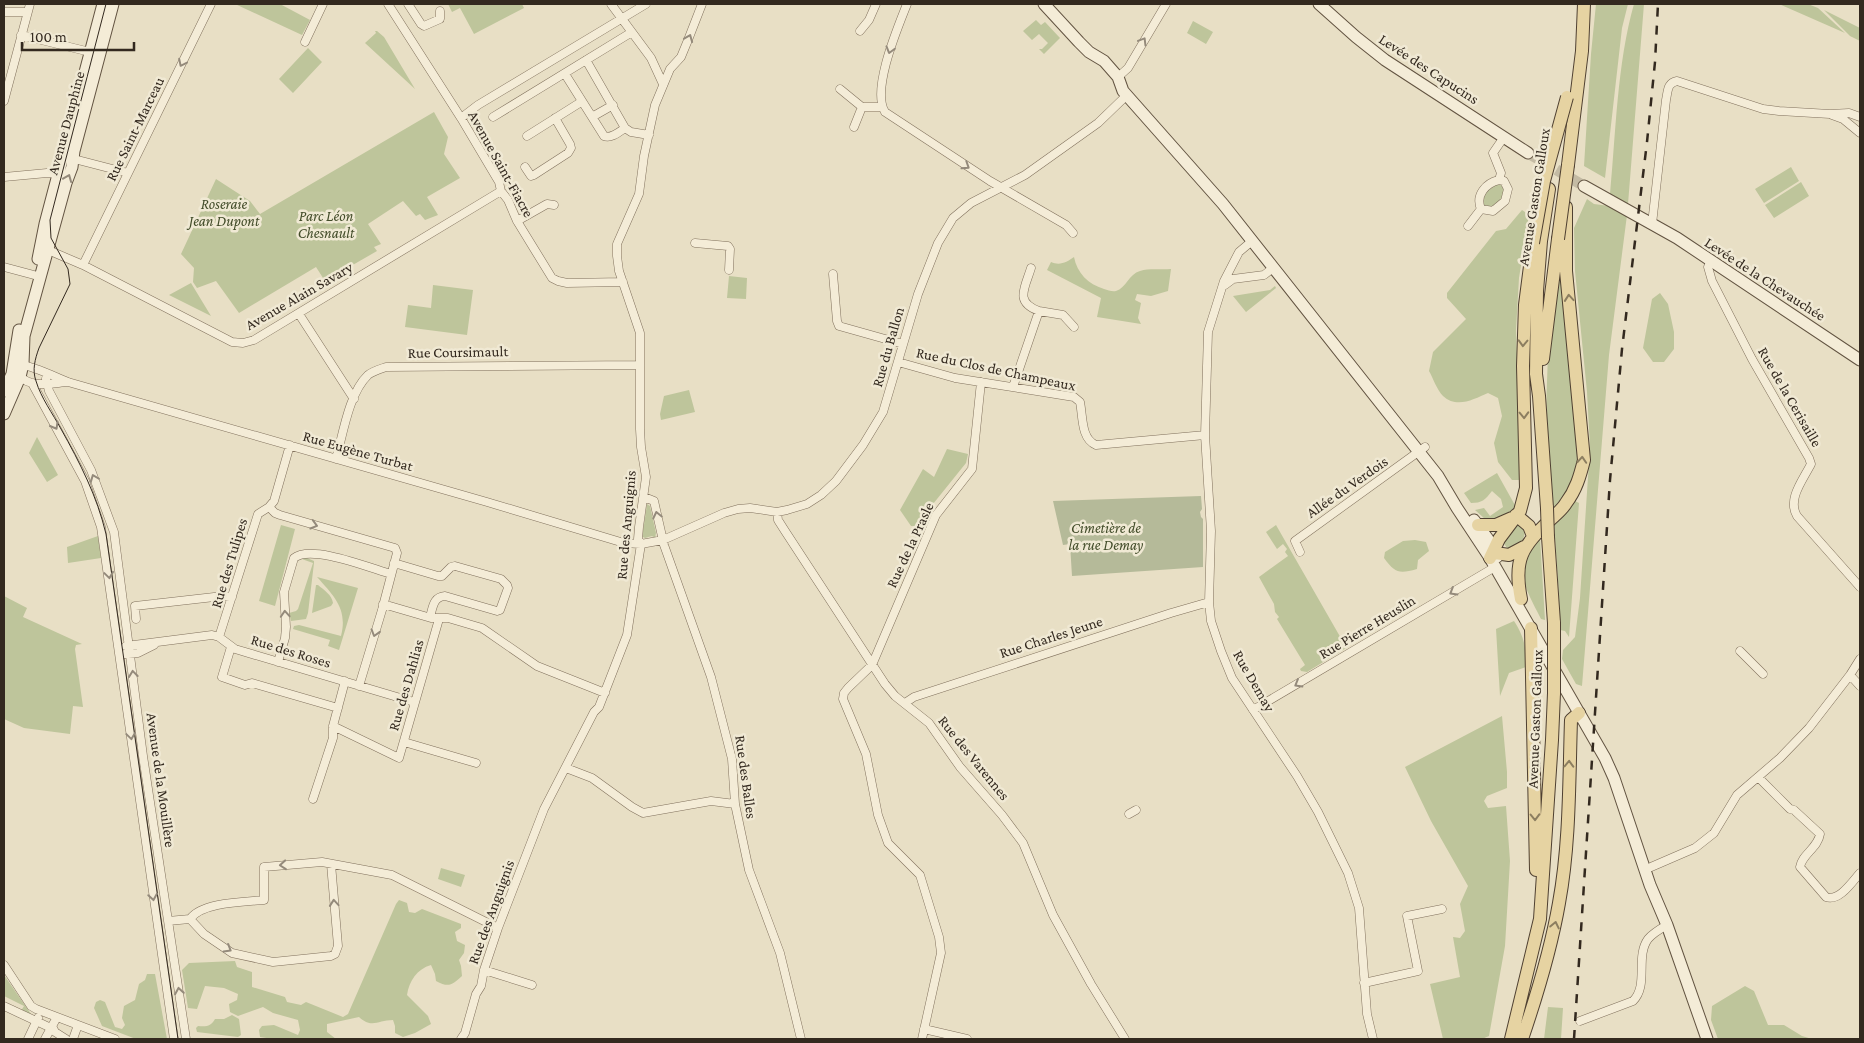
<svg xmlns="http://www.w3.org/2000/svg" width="1864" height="1043" font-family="'Crimson Pro',serif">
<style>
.green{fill:#bec59b}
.cemetery{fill:#b5ba99}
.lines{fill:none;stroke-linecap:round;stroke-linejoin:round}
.secondary-tunnel{stroke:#c4bba4;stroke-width:11;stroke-dasharray:11 5.5;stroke-linecap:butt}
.street-casing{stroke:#81715d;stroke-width:9}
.secondary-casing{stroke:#625341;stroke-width:13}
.primary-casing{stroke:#4f4031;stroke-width:14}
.street{stroke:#f4ecd7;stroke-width:8}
.secondary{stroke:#f4ecd7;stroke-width:11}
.primary{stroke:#e6d3a2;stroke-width:12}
.tram{stroke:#33291f;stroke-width:1}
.rail{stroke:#33291f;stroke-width:2.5;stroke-dasharray:9 9;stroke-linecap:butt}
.primary-bridge-casing{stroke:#4f4031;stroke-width:14;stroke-linecap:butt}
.primary-bridge{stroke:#e6d3a2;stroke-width:12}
.oneway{stroke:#948a7b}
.oneway2{stroke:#8c7e60}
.labels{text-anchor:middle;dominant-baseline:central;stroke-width:5;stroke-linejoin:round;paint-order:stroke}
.street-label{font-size:15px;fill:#33291f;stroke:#f0e9d4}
.park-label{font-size:15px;font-style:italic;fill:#424c29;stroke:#f0e9d4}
</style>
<rect width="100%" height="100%" fill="#e8dfc5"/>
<path class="green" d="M235 4H280L310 20 302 35Z
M448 4H522L524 8 474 34 460 8 452 12Z
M1596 4H1628L1622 28 1605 178 1584 166 1591 54Z
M1634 4H1644L1628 204 1610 194C1616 132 1617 64 1634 4Z
M1779 4H1808L1818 8 1845 33Z
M1824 10 1860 28V41L1850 36Z
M1036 20 1041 25 1045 22 1060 38 1044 54 1039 49H1042L1048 43 1039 34 1032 40 1023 31Z
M1193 21 1213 32 1206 44 1187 33Z
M375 31H377L384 37 415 89 365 43 376 33Z
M308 48 322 62 293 93 279 79Z
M434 112 448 137 444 154 460 178 427 197 438 215 425 220 420 214 416 216 403 201 368 224 381 244 374 247 377 251 325 281 316 267 239 313 216 281 197 288 193 282 194 268 181 254 216 179 250 201 260 214Z
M1791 167 1799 181 1764 203 1755 189Z
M1500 182 1504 187 1505 195 1496 207 1485 209 1481 200C1485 191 1491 186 1500 182Z
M1801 182 1809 196 1774 218 1765 205Z
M1587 199 1594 204 1609 206 1627 215 1609 355 1582 686 1576 684 1562 659 1563 650 1575 637 1580 598 1590 447 1587 392 1575 271 1574 228Z
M1522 210 1529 215 1519 278 1516 330 1521 466 1519 480H1512L1498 462 1494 443 1502 416 1498 398 1488 393C1474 399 1457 409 1443 396 1437 390 1433 378 1429 371L1433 352 1466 319 1447 298V293L1496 231 1506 229Z
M1559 251 1579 452C1576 475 1569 492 1552 509 1550 466 1545 424 1547 382 1548 338 1555 295 1559 251Z
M1074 257C1077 273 1088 284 1104 289 1108 290 1112 292 1116 291 1126 288 1129 274 1140 271 1149 268 1161 270 1171 269L1168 291 1151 296 1137 294 1135 300 1141 303 1138 318 1141 324 1097 317 1101 298 1047 270 1051 262C1060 266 1067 262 1074 257Z
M729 276 747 278 746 299 727 298Z
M191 283 211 316 169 295Z
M433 285 473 290 467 335 405 327 408 305 431 308Z
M1275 286 1276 288 1246 312 1233 296 1270 290Z
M1660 293 1668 304 1674 332V349L1664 362H1653L1643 348 1652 299Z
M689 390 695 412 661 420 660 414 664 396Z
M37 437 58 475 47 482 29 453Z
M947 449 968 454 966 463 933 504 922 526H911L900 510 923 469 934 477Z
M1497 473 1516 507 1512 512 1501 521 1485 519 1475 510 1484 508 1490 516 1503 507 1501 499 1492 491C1485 500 1482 503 1471 503L1464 493Z
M1575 501 1579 503 1569 637 1565 631 1560 630 1559 596 1554 524Z
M647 504 650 506 656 533 655 538 652 536 645 538 641 536V531H643Z
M1518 522 1525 529C1525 541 1519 545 1509 551L1501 539Z
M281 525 295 529 275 606 259 601Z
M1276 525 1346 647V648L1307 672 1301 671 1300 669 1305 665 1277 619 1279 617 1275 612 1274 604 1259 577 1288 556 1285 552 1287 549 1283 544 1277 549 1266 532Z
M98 536 101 558 68 563 67 547Z
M1540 538 1545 620 1541 619C1524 585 1513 572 1540 538Z
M1415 540 1426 542 1429 551 1418 560 1417 569C1399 574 1395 573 1384 558L1385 552 1403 541Z
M305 557 314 561V563L308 613 306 619 291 621 289 613 296 611 298 609 313 563 299 558Z
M317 577 358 588 339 650 328 646 330 640 293 629 294 626 299 625 341 636C348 609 334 596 317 577Z
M316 585H318C324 590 332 595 333 603L331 606 312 613Z
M4 596 27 608 23 617 82 644 76 645 75 649 83 707 73 706 70 734 24 728 4 719Z
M1514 621C1525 638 1526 648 1526 667L1509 673 1500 696 1496 629Z
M1502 716 1507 772V788L1487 796 1484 801 1488 808 1506 806 1510 861 1505 946 1489 1036 1482 1039H1443L1430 984 1460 977 1453 937 1460 938 1465 931 1460 904 1468 886 1431 821 1405 767Z
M441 868 465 875 461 887 438 879Z
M399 900 407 903 409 912 415 913 422 909 461 924V928L455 932 457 941 465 945 464 953 459 960 461 966 462 976C452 985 449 988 436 981L435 974 431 965C417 969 409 981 407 995L428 1016 431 1024 415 1033 403 1037 395 1033V1026L393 1020C378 1020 372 1029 359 1017L327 1024V1032L336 1039H273L260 1037 259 1030 262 1026 274 1025 298 1035 300 1030 298 1020 273 1013 263 1007 238 1016 230 1012 229 1004 237 1000 238 994 224 988 205 986 197 1009 188 1008 182 970 189 963 235 961 237 967 252 972V987L285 997 287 1002 301 1005 306 1002 343 1017 348 1014 396 904Z
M147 974H155L167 1039H136L102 1026 94 1008 96 1002 100 1000 105 1002 115 1027 122 1029 125 1025 122 1018 124 1006 135 1000 139 984 145 980Z
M4 975 31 1014V1016L21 1011 24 1006 4 996Z
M1745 986 1754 991 1768 1025H1784L1802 1036 1812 1039H1718L1711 1020 1712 1006Z
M1548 1007 1563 1008 1561 1039H1544Z
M232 1015 239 1019 241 1035 238 1037 197 1032 196 1028 198 1026C207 1027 211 1026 215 1019H224Z"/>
<path class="cemetery" d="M1201 496 1202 509 1200 512 1201 517 1203 519V567L1072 576 1070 544 1063 545 1053 501Z"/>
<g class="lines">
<path class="secondary-tunnel" d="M1528 153 1584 186"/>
<g class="street-casing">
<path id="street" d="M388 4 461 118 499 182 501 191 508 200 517 221 552 278 558 281 567 283 623 282
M408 4 421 24 424 26 440 19V11
M611 4 651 58 663 84
M907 4C898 27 871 90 885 112L990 181 1066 225 1073 233
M4 12H27
M860 31 869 20 876 4
M21 35 90 52
M305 42 323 4
M586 60 625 128 631 132 649 135
M565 74 604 136C611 139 619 132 625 128
M1118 77 1128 68 1166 4
M840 89 862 107H882
M4 101 30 4
M1832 115 1843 119 1860 133
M493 117 632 32
M592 117 613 105
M461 118 478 105 646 4
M854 127 862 107
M527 136 581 102
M74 159 128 173
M525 167 531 176 534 175 568 153 571 148 570 144 555 118
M4 177 47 173 58 174
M1499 180 1504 181 1508 189 1505 201 1493 211 1481 209C1475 195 1486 183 1499 180Z
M1499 180 1501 173 1493 153 1504 137
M517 221 547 204 554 205
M1652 224 1666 100C1668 91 1667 83 1677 81L1763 109 1779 111 1830 114 1849 113 1860 117
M1468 226 1481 209
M1252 241 1239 252 1224 281 1208 332 1205 435 1211 531 1209 602 1211 621 1221 651 1232 678 1297 776 1318 812 1348 873 1359 908 1367 1014 1373 1039
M695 243 728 246 730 249 729 270
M48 250 83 265 232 342 243 343 254 340 501 191
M1711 260 1708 267 1712 281 1752 359 1809 458 1811 464C1803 480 1787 499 1797 516L1860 587
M83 265 211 4
M4 267 34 275
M1031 268C1025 288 1014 302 1039 311
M833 274 837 321 839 326 903 344
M1225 285 1233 279 1264 275 1273 268
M299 314 354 399
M898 362 955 378 1074 397 1080 402C1083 417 1081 439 1096 445L1205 435
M20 365C29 364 58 378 68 382L487 502 624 543 641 544 663 540 724 513 738 509 750 508 777 512 787 510 807 504 821 495 836 481 863 445 883 412 918 294 938 243 953 218 971 203 1025 175 1098 123 1127 95
M19 375C30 389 52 383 68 382
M46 379 49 391 91 470 114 532 143 756 186 1039
M32 383 85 481 101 527 174 1039
M1013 387 1039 311 1063 315 1074 327
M336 459C343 434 349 393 368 375 373 371 380 369 386 367L640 365
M644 497 654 501 664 545 711 677 732 759 735 804 749 870 780 953 801 1039
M269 507 275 513 280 515 395 548 397 553 382 610 359 686
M777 512 778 520 785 531 885 684 895 696 929 723 960 767 1002 815 1023 843 1053 915 1091 984 1125 1039
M1300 552 1295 541 1425 447
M394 563 438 576H442L451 567 455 566 501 579 507 585 508 588 500 610 497 611 445 596C433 597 433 607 430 617
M383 604 431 618H448L482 628 537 666 605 693
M136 619 135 606 223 596 232 597
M219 637 258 514 269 507 274 501 290 445
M126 646 212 635 219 637 235 649 414 702
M231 647 222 677 245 685 252 683 338 708
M1740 651 1763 674
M125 654 138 653 154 645
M278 662 285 638 286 627 284 592 294 558C311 544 370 568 391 574
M1850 675 1860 686
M905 703 914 697 1171 613 1209 602
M1253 710 1495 567
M333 726 399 758 439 619
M404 742 476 763
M566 768 592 778 632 807 643 813 711 801 735 804
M1758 777 1790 809 1794 810 1820 834C1818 848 1802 854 1800 867L1826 897C1839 902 1852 882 1860 873
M313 799 333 738V726L345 681
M1129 814 1136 810
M1651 867 1695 848 1714 833 1737 795 1780 758 1809 728 1850 675 1860 659
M190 919 204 934 232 953 273 962 331 956 335 954 338 946 331 864
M168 921 190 919C202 902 244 902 264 900V867L322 862 392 875 498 928
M4 965 31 1006 36 1009 115 1039
M484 970 532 985
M1364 983 1418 971 1407 916 1442 909
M4 1006 51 1028
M1580 1021 1633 1001C1649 985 1635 957 1648 939 1653 933 1660 929 1667 925
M53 1028 55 1032 66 1039
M924 1029 967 1039
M28 1039 38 1018
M45 1039 57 1017
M73 1039 78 1025
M461 1039 465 1033 476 994 481 986 484 970 498 928 544 809 594 712 599 707 627 635 641 544 638 539 639 527 646 477 641 447 640 429V333L619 271 617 256V244L639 194 644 156 655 105 670 69 681 57 688 40 702 4
M922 1039 941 953 939 937 920 875 888 843 878 815 866 754 843 699 844 693 848 688 872 665 936 515 972 469 981 382"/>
</g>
<g class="secondary-casing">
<path id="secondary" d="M1044 4 1079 42 1089 52 1104 61 1118 77 1123 91 1223 204 1438 476 1457 508 1490 558 1605 758 1614 778 1650 885 1667 925 1707 1039
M1319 4 1356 37 1385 60 1528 153
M1584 186 1677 238 1860 360
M38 259 45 224 103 4
M4 391 12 374 19 330
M4 414 20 377 23 364 24 336 66 183 72 167 74 151 113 4
M1474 520 1488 539 1497 557"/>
</g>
<g class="primary-casing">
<path id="primary" d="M1568 165 1582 51 1584 4
M1543 359 1558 239
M1547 508 1539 396 1536 374 1537 291 1541 241 1549 189
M1516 515 1529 526 1533 536
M1478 525H1496L1512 518
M1548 537 1554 623
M1495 553 1509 555 1524 547
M1490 558 1499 539 1520 511 1526 488 1523 366 1525 305 1533 243
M1521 599C1513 559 1522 547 1550 520 1555 515 1562 510 1566 503 1576 490 1580 476 1584 460L1566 271V207
M1531 628 1536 870
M1511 1039 1540 919 1552 740 1554 693
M1522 1039C1537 995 1551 949 1559 903 1570 843 1569 781 1571 720L1579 713"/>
</g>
<use href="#street" class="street"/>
<use href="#secondary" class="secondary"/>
<use href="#primary" class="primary"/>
<path class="tram" d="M106 4 50 220 51 238 68 269 70 284 39 348C35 359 32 370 36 381 41 398 53 414 61 429 80 463 97 496 106 534L178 1039"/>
<path class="rail" d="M1574 1039 1610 480 1622 349 1647 142 1655 62 1658 4"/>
<g class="primary-bridge-casing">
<path id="primary-bridge" d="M1558 239 1568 165
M1533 243 1544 181 1567 97
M1547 508 1548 537
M1554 693V623"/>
</g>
<use href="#primary-bridge" class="primary-bridge"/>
</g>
<defs><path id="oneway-chevron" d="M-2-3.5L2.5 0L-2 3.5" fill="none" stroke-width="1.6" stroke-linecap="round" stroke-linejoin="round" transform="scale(1.25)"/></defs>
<g class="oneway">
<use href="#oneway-chevron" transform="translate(689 38) rotate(-68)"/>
<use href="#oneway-chevron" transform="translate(1143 41) rotate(-59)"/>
<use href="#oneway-chevron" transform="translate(890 50) rotate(106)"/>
<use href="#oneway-chevron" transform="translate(182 63) rotate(116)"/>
<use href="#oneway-chevron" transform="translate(966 166) rotate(33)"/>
<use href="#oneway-chevron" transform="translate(68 178) rotate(-68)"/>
<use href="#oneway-chevron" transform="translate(55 426) rotate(60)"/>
<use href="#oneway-chevron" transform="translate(94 478) rotate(-111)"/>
<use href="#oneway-chevron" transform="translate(657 515) rotate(-103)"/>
<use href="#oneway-chevron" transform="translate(314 525) rotate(16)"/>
<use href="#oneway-chevron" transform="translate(109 575) rotate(82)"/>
<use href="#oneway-chevron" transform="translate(1453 592) rotate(149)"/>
<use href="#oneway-chevron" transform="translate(285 614) rotate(-94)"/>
<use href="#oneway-chevron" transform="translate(375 633) rotate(107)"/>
<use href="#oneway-chevron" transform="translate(133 674) rotate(-97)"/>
<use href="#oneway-chevron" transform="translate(1298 684) rotate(150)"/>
<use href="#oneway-chevron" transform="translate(131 736) rotate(82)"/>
<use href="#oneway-chevron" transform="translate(283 865) rotate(175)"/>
<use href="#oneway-chevron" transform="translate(153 897) rotate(81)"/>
<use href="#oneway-chevron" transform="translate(334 903) rotate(-95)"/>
<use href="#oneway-chevron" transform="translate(228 949) rotate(31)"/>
<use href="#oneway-chevron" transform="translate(179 991) rotate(-99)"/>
</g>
<g class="oneway2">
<use href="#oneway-chevron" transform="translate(1569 298) rotate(-95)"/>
<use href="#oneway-chevron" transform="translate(1523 343) rotate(92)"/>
<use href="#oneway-chevron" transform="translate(1524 415) rotate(88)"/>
<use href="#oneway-chevron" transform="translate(1582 460) rotate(-86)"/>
<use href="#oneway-chevron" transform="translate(1569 764) rotate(-88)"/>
<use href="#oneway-chevron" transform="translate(1535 817) rotate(89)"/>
<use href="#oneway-chevron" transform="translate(1555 925) rotate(-78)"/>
</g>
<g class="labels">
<g class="street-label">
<text transform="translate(1429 69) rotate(33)">Levée des Capucins</text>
<text transform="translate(66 123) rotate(-75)">Avenue Dauphine</text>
<text transform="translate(135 129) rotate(-64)">Rue Saint-Marceau</text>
<text transform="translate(501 164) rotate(61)">Avenue Saint-Fiacre</text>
<text transform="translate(1534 197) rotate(-81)">Avenue Gaston Galloux</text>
<text transform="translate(1765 279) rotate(33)">Levée de la Chevauchée</text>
<text transform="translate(299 296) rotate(-30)">Avenue Alain Savary</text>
<text transform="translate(888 347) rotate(-74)">Rue du Ballon</text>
<text transform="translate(458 352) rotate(-1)">Rue Coursimault</text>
<text transform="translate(996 369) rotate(12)">Rue du Clos de Champeaux</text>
<text transform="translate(1790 397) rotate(60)">Rue de la Cerisaille</text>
<text transform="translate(358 451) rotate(16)">Rue Eugène Turbat</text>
<text transform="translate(1347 487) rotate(-35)">Allée du Verdois</text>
<text transform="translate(626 525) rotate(-85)">Rue des Anguignis</text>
<text transform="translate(910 545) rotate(-65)">Rue de la Prasle</text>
<text transform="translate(229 563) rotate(-73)">Rue des Tulipes</text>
<text transform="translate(1367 627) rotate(-31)">Rue Pierre Heuslin</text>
<text transform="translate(1051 637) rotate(-18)">Rue Charles Jeune</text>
<text transform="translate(291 651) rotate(17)">Rue des Roses</text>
<text transform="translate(1254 681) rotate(60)">Rue Demay</text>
<text transform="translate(406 685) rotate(-74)">Rue des Dahlias</text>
<text transform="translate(1535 719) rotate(-88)">Avenue Gaston Galloux</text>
<text transform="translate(974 758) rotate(51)">Rue des Varennes</text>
<text transform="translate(746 777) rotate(82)">Rue des Balles</text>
<text transform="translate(161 780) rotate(82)">Avenue de la Mouillère</text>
<text transform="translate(491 912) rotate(-70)">Rue des Anguignis</text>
</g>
<g class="park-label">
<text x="224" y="204">Roseraie<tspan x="224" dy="17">Jean Dupont</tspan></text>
<text x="326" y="216">Parc Léon<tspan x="326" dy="17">Chesnault</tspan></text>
<text x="1106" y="528">Cimetière de<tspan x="1106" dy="17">la rue Demay</tspan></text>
</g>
</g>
<rect width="1864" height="1043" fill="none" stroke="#33291f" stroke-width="10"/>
<path d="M22 42v8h112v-8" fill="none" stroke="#33291f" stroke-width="2.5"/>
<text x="30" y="42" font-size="15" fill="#33291f" stroke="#f0e9d4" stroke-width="4" paint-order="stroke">100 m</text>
</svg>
